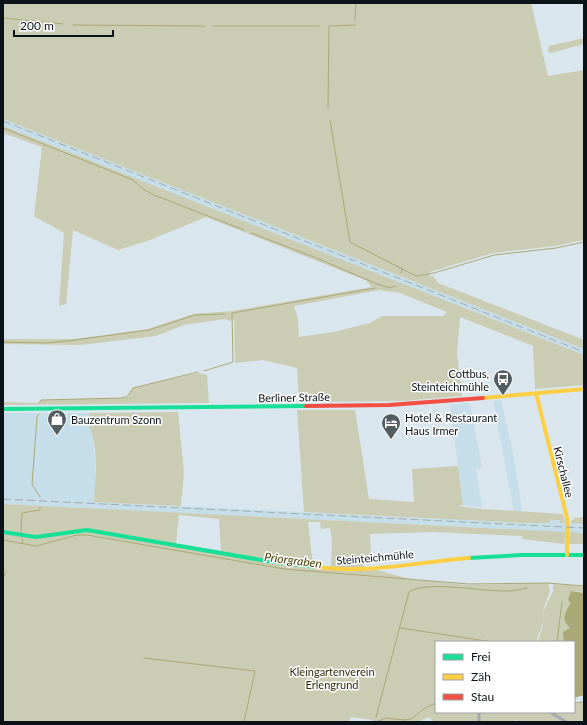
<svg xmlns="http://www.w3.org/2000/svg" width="587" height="725" font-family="Lato,sans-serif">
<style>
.built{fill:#c6dee9}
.green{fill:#cacdb3;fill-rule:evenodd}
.water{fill:#aaa876}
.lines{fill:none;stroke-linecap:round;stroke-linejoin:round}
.stream{stroke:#aaa876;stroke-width:1}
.street{stroke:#a2a9ac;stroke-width:3}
.fast{stroke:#16e098;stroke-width:4}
.slow{stroke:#ffcf43;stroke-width:4}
.jam{stroke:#f24e42;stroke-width:4}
.rail{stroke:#a2aaad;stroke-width:1;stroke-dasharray:8 4;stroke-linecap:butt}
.labels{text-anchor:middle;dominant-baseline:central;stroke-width:3;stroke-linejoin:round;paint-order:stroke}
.poi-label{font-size:11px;fill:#0a1317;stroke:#fff;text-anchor:start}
.street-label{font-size:11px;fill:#0a1317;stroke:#fff}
.park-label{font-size:11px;fill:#302c0a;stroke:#fff}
.water-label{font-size:12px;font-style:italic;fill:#4a4407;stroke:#fff}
</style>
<rect width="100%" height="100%" fill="#d9e6ed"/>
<path class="built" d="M3 119 584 349V355L3 126Z
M501 400 514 458 522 511H514L493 401Z
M470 403 482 468 476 469 482 507 463 505 450 405Z
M3 413H89L87 423 93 431 95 459V502L525 523H549V519L560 520 561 523 584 524V533L3 504Z"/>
<path class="green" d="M3 3H531L548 76 584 70V240L555 246 493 253 430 272V276H433L438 283 584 340V349L3 119Z
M584 38V44L551 53 548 52 549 46Z
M3 126 584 355V385L535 389 533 346 460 317 457 353 462 396 403 401 299 402 297 368 263 360 235 363 234 319 230 321 225 319 184 325 156 336 81 345 3 344V339H75L148 329 193 314 232 311 372 287 365 280 206 217 150 240 118 250 73 230 66 304 59 306 64 233 34 216 42 147 3 133ZM379 290 400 293 447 312 443 316H382L370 323 334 332 299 337 298 319 294 306Z
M198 373 207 375 209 403 3 405V402L38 403 41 400 127 398 133 388Z
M297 410H355L369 499 414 502 412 469 458 466 463 505 458 506 482 509 563 514 565 523H560V520H550L549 523H525L304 512Z
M178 412 184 472 181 506 94 502C95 479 100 441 87 423L89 413Z
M3 504 566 532 564 544 522 539V536L432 532 370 534 371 556 363 557V566L409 579 469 585 548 583 550 591 541 616 553 591V584L584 586V592L572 591 570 628 564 642H538L545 617 536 642H436V712H574V704L584 702V722H519L517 720 511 722H435L428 717 419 722H371L373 720 351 717 349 722H3ZM179 515 219 519 221 551 176 544ZM308 522H320L321 529 330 528 332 539 331 567 313 565Z
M584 517V524L570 523 574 518Z
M570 532 584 533V544H569Z"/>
<path class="water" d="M571 591 584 593V695L574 698V642H564L563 632 570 628C569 626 567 625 566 623 562 617 567 608 571 603L568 600Z"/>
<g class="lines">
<path class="stream" d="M3 18 63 24
M355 20 356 3
M73 25 205 26
M213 26H319
M328 108 329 26 355 25
M330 120 350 242 416 276 434 273 494 255 556 248 584 242
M3 128 133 180 143 189 154 195 244 230
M251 233 314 257 377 284 390 288 395 286
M401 273 402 269
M3 342 47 343 75 340 149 330 195 315 225 314
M204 371 233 362 232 313 375 288
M39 403 41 400 121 398 127 397 133 388 198 372
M39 414 37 417 32 484 40 497
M21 533 22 513 40 510V507
M22 538 23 544
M3 540 36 546 77 535H87L284 569 469 584 548 583 584 586
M3 578 6 572
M400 628 493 642
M557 642 562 602
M144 658 255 671 244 722
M574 703 584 702
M376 717 409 592C426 580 485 592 508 591 515 591 521 589 527 588
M376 722 386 718 404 720 411 719 425 708 436 703"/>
<path class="street" d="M550 712 566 722
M479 722V712"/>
<path class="fast" d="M3 409 306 406
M3 532 36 537 87 530 267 561 317 567
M469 558 521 555H584"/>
<path class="slow" d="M536 393 567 518V555
M483 398 584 389
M317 567C367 574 419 562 469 558"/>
<path class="jam" d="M306 406 389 405 483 398"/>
<path class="rail" d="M3 121 584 352
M3 499 584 528"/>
</g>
<defs>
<g id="bus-pin" transform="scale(1)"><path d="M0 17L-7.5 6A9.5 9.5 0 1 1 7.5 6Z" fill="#525d62" stroke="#fff"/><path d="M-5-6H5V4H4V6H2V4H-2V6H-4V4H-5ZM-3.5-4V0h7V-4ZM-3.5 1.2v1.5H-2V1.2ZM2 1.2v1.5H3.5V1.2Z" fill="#fff"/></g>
<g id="shop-pin" transform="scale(1)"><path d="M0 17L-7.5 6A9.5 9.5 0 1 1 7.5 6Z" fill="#525d62" stroke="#fff"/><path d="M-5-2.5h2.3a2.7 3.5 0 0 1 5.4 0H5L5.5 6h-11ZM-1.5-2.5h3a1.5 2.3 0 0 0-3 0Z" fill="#fff"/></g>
<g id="hotel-pin" transform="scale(1)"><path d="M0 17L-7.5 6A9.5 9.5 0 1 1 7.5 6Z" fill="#525d62" stroke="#fff"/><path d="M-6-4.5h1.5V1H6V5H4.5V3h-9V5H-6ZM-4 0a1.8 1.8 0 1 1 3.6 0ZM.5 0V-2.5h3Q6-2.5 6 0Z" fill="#fff"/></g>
</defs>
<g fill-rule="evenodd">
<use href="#bus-pin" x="503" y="379"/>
<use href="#shop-pin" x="57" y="419"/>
<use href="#hotel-pin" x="391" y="423"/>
</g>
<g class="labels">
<g class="poi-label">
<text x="489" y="373" text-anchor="end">Cottbus,<tspan x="489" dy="13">Steinteichmühle</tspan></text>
<text x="405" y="417">Hotel &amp; Restaurant<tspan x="405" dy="13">Haus Irmer</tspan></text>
<text x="71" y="419">Bauzentrum Szonn</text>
</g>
<g class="street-label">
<text transform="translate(294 397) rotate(-1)">Berliner Straße</text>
<text transform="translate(564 472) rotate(76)">Kirschallee</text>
<text transform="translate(375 557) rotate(-5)">Steinteichmühle</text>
</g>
<g class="park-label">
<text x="332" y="671">Kleingartenverein<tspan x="332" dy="13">Erlengrund</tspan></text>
</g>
<g class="water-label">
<text transform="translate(293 560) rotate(7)">Priorgraben</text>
</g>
</g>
<rect width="587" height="725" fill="none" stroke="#0a1317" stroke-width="8"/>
<rect x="435" y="641" width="140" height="72" fill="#ffffff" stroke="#9da1a2"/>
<rect x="443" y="654" width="20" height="6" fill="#16e098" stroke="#9da1a2"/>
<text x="471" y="661" font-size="12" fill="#0a1317">Frei</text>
<rect x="443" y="674" width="20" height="6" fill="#ffcf43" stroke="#9da1a2"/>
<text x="471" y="681" font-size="12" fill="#0a1317">Zäh</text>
<rect x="443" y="694" width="20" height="6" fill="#f24e42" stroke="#9da1a2"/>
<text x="471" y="701" font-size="12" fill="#0a1317">Stau</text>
<path d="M14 30v6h99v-6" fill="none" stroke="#0a1317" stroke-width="2"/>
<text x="20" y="30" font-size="12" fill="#0a1317" stroke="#ffffff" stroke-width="3" paint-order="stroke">200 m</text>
</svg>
